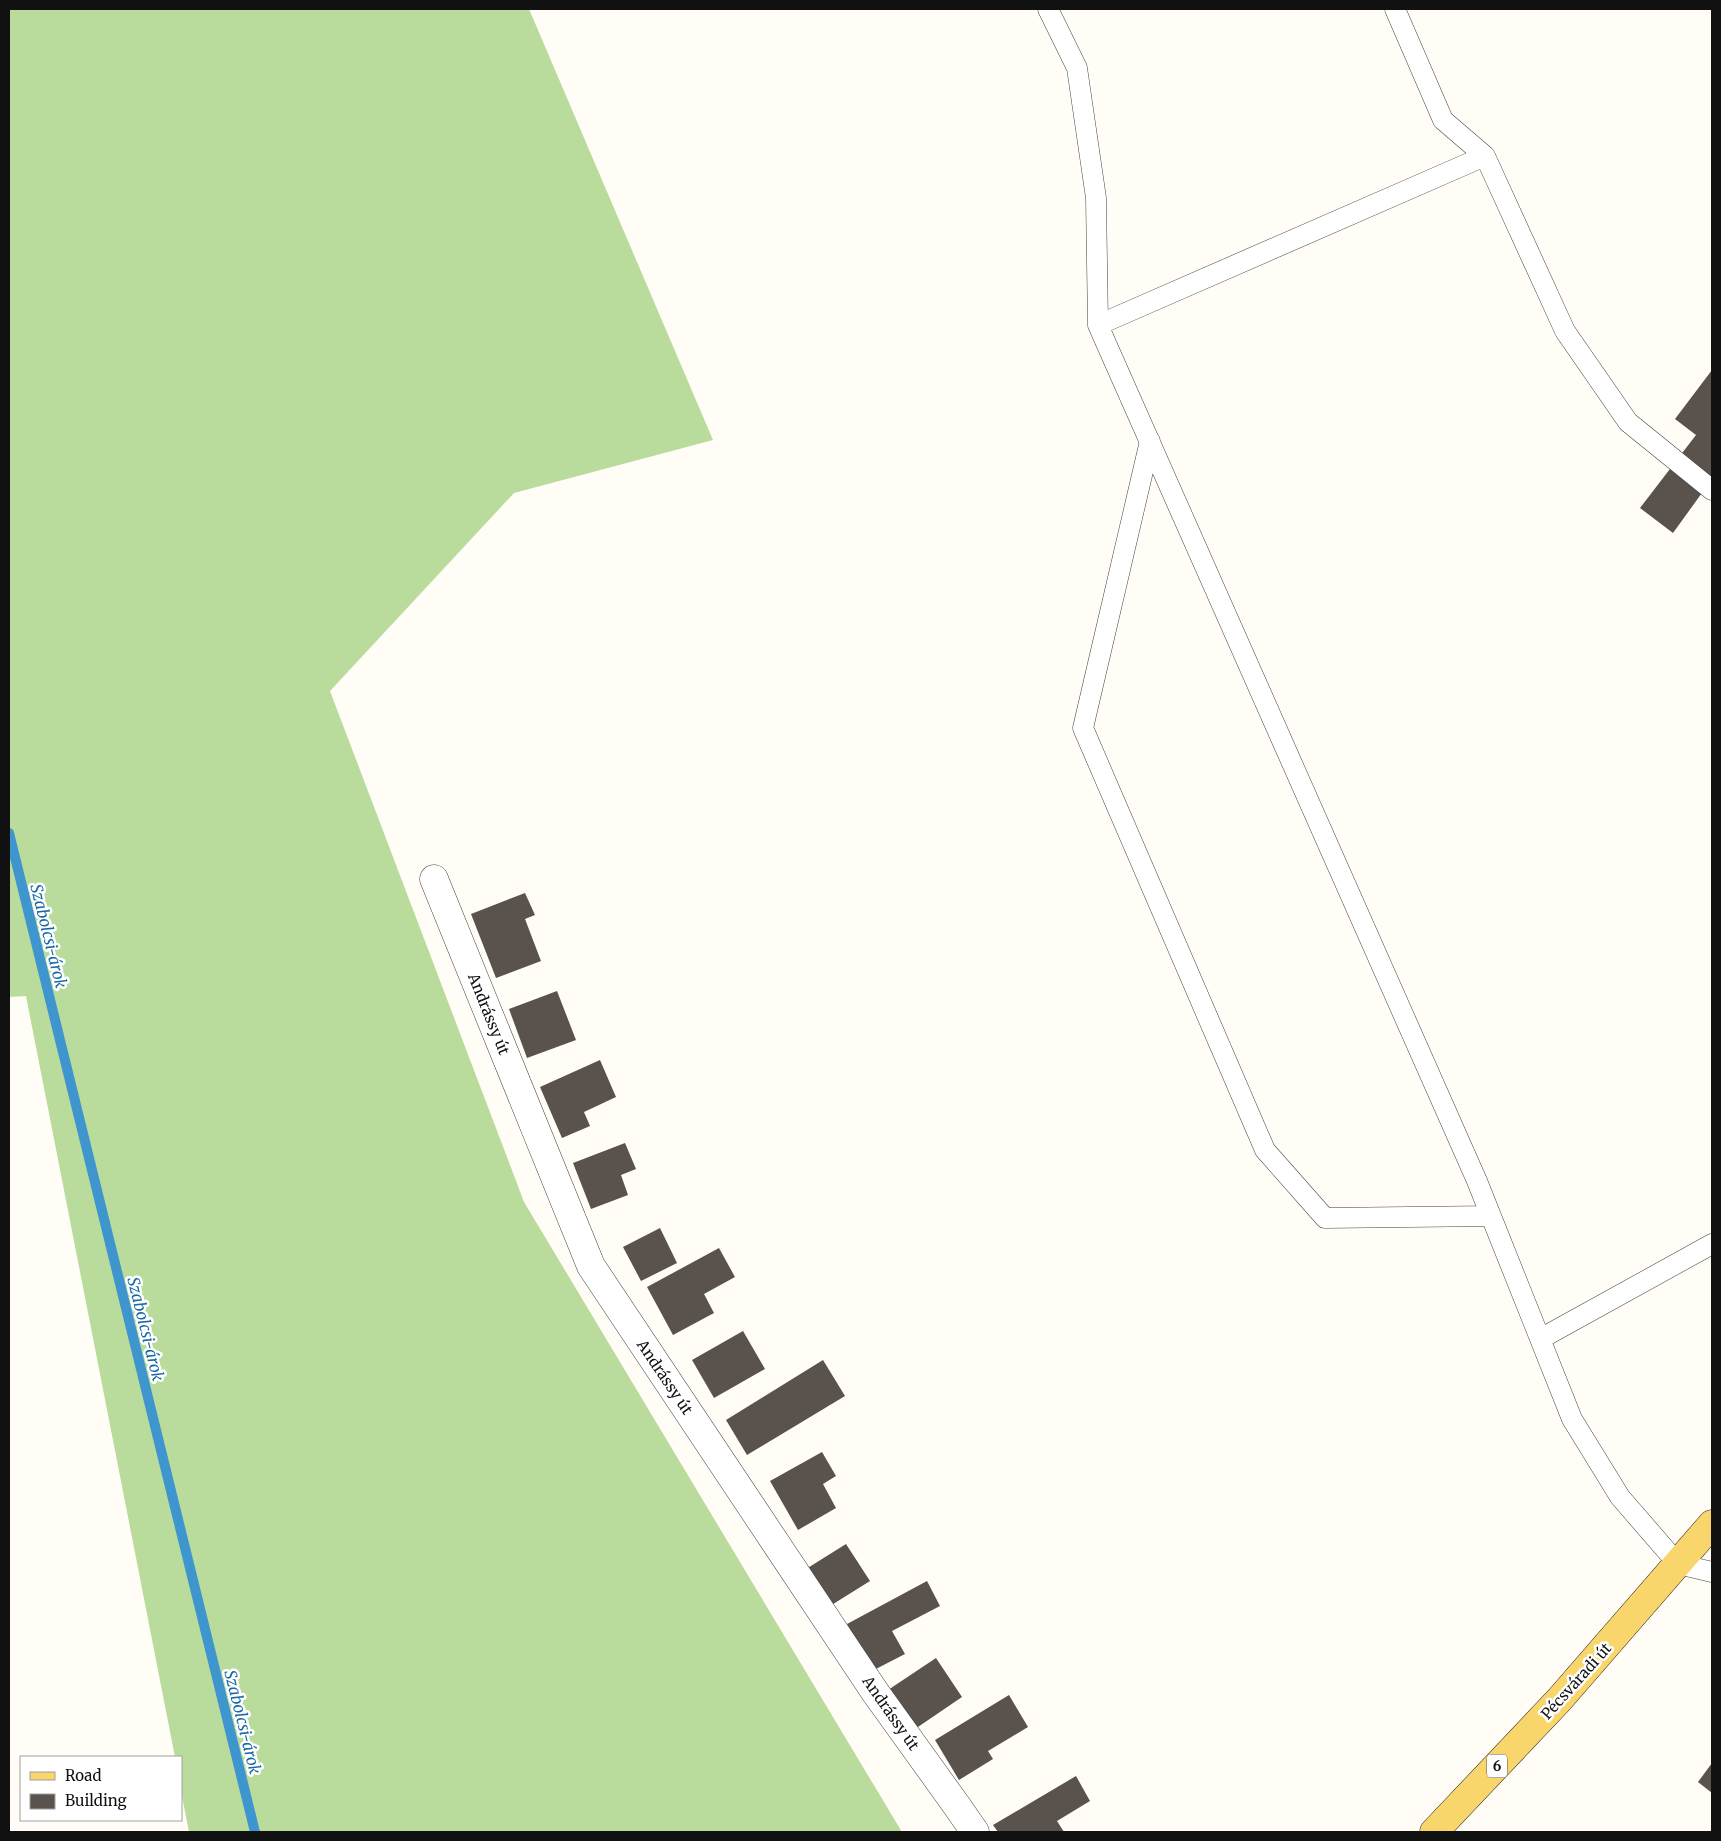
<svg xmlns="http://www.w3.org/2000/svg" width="1721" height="1841" font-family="Merriweather,serif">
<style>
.forest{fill:#b9dc9c}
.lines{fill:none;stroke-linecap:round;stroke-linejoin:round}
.stream{stroke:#3f96cf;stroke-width:10}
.building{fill:#5a524d}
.service-casing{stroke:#444;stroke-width:21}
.minor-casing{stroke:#444;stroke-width:29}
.primary-casing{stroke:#222;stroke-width:29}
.service{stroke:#fff;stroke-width:20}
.minor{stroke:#fff;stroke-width:28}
.primary{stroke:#f9d66b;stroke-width:28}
.labels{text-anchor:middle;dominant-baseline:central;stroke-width:5;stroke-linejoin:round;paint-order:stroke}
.shield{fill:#fff;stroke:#585858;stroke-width:1}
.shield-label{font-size:14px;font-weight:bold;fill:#111}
.street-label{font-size:15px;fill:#111;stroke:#fff}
.water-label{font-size:16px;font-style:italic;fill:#1768a6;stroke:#fff}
</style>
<rect width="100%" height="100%" fill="#fffdf5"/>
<path class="forest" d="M9 9H529L713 440 514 493 330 691 524 1202 902 1832H189L181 1791V1757H175L26 996 9 997Z"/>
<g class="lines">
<path class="stream" d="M9 833 255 1832"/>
</g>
<path class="building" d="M1712 370V479L1673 533 1640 508 1696 435 1675 419Z
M525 893 535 915 525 919 541 961 496 978 471 914Z
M557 991 576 1040 527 1058 509 1009Z
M600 1060 616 1097 584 1112 590 1126 562 1138 540 1087Z
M625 1143 636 1169 621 1175 628 1195 591 1209 573 1163Z
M660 1228 677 1263 641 1281 623 1247Z
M719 1248 735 1277 704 1294 714 1313 673 1335 647 1287Z
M743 1331 765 1369 714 1398 692 1360Z
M823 1360 845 1396 747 1455 726 1420Z
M822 1452 836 1476 823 1484 836 1508 798 1530 770 1481Z
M846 1544 870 1581 830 1606 806 1569Z
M927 1581 940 1606 892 1631 905 1654 872 1671 847 1624Z
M936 1658 962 1697 912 1731 885 1692Z
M1009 1695 1028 1727 988 1751 993 1759 959 1780 935 1740Z
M1712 1763V1793L1698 1782Z
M1076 1776 1090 1801 1057 1821 1064 1832H998L993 1825Z"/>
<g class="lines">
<g class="service-casing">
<path id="service" d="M1048 9 1077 68 1096 198 1098 325
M1395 9 1443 120 1485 156
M1150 441 1083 728 1265 1150 1325 1218 1491 1216
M1712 490 1628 422 1565 331 1485 156 1098 325 1477 1181 1572 1419 1620 1497 1678 1564 1712 1572
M1540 1339 1712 1244"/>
</g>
<g class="minor-casing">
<path id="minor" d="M434 879 591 1266 875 1692 957 1806 975 1832"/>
</g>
<g class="primary-casing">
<path id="primary" d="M1434 1832 1559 1700 1712 1524"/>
</g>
<use href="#service" class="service"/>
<use href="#minor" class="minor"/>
<use href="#primary" class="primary"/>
</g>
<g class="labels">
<rect class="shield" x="1487" y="1754.5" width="20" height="23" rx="4"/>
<g class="shield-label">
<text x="1497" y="1766">6</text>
</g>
<g class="street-label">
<text transform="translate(489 1014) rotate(68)">Andrássy út</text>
<text transform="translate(665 1377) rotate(56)">Andrássy út</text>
<text transform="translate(1576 1681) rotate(-48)">Pécsváradi út</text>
<text transform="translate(891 1713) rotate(55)">Andrássy út</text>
</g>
<g class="water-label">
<text transform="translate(49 936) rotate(76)">Szabolcsi-árok</text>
<text transform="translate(146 1329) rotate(76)">Szabolcsi-árok</text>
<text transform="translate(243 1722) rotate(76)">Szabolcsi-árok</text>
</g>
</g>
<rect width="1721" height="1841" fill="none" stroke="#111111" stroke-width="20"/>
<rect x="20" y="1756" width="162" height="65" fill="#ffffff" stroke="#a0a0a0"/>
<rect x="30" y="1772" width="25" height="8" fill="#f9d66b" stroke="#a0a0a0"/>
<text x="65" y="1781" font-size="15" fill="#111111">Road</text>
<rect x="30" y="1794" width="25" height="15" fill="#5a524d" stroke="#a0a0a0"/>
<text x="65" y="1806" font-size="15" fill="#111111">Building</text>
</svg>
